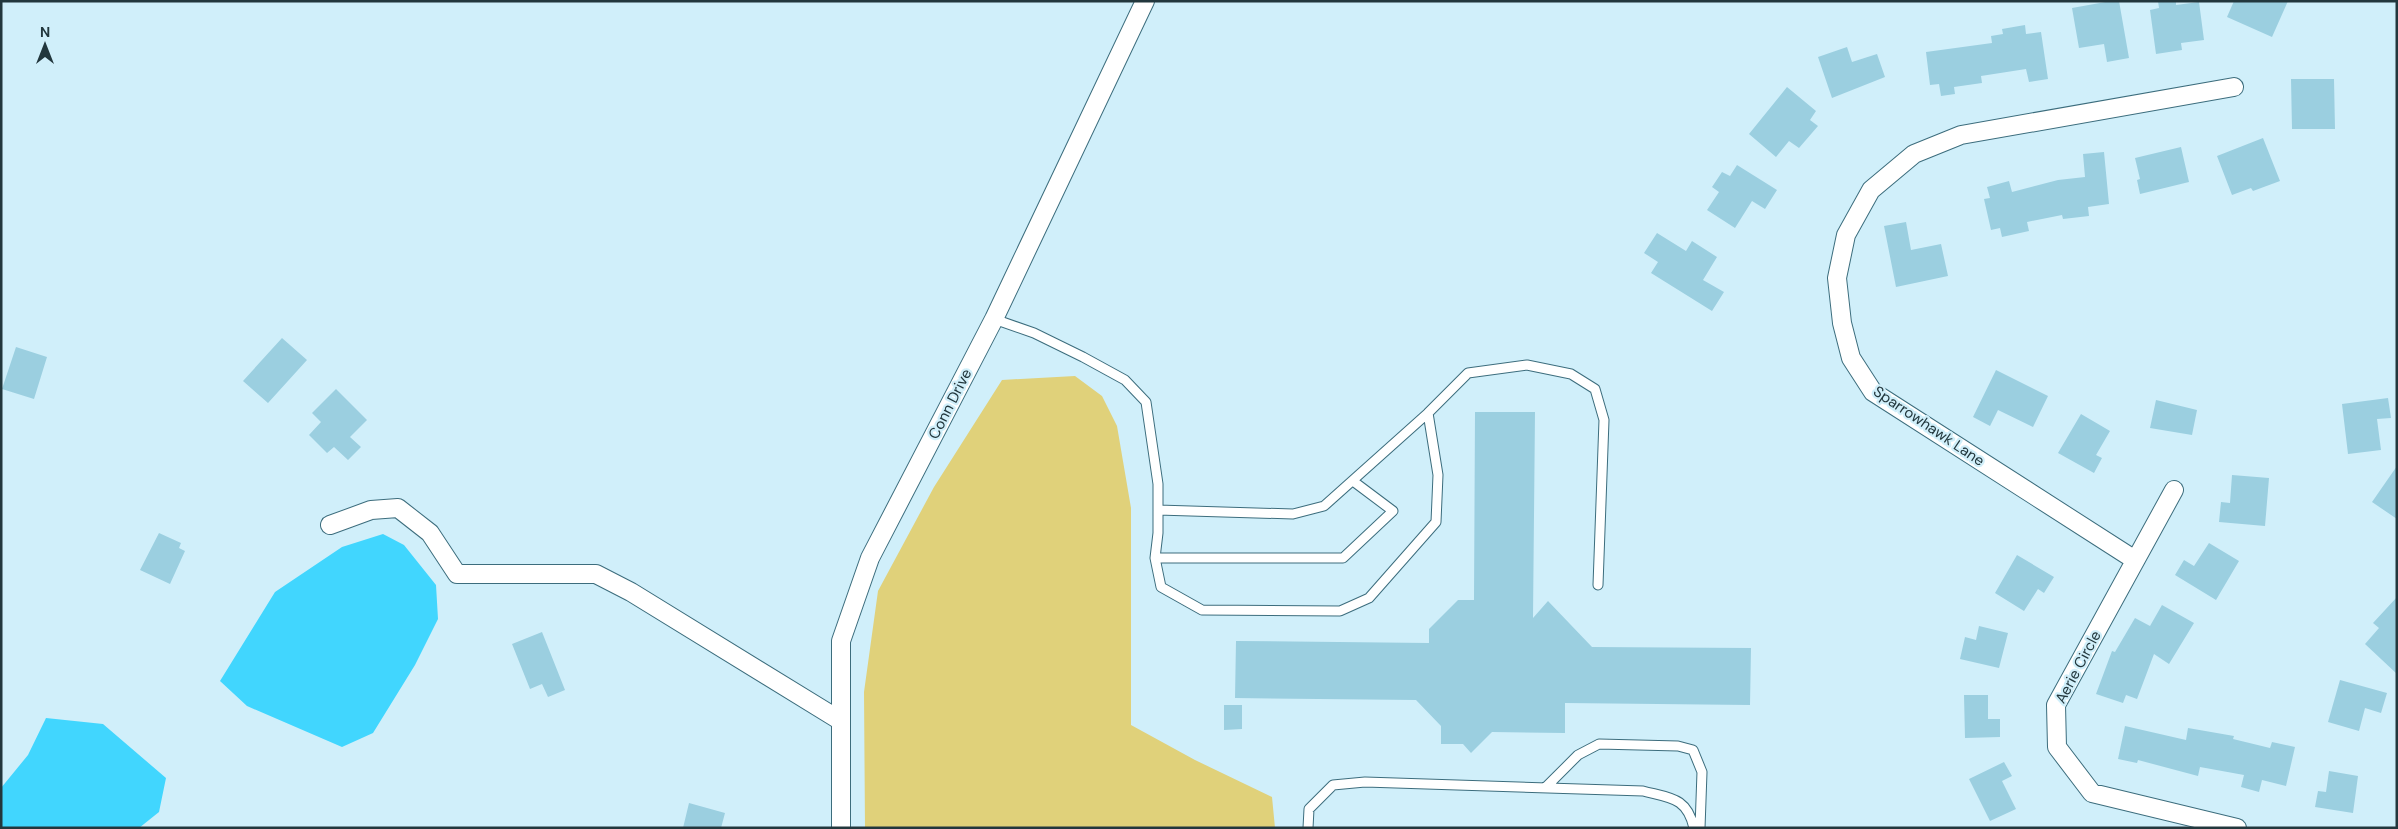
<svg xmlns="http://www.w3.org/2000/svg" width="2398" height="829" font-family="'DM Sans',sans-serif">
<style>
.green{fill:#e0d17a}
.water{fill:#41d6fe}
.building{fill:#9bcfe0}
.lines{fill:none;stroke-linecap:round;stroke-linejoin:round}
.service-casing{stroke:#3c6d7d;stroke-width:11}
.minor-casing{stroke:#3c6d7d;stroke-width:20}
.service{stroke:#fff;stroke-width:9}
.minor{stroke:#fff;stroke-width:18}
.labels{text-anchor:middle;dominant-baseline:central;stroke-width:4.5;stroke-linejoin:round;paint-order:stroke}
.street-label{font-size:15px;fill:#22373d;stroke:#d0effa}
</style>
<rect width="100%" height="100%" fill="#d0effa"/>
<path class="green" d="M1075 376 1102 396 1117 426 1131 508V725L1195 760 1272 797 1275 828H865L864 692 878 591 934 487 1002 380Z"/>
<path class="water" d="M383 534 404 545 436 585 438 619 415 665 373 733 342 747 247 706 220 681 275 592 342 547Z
M46 718 103 724 166 778 159 812 139 828H1V788L28 755Z"/>
<path class="building" d="M2111 1H2119L2129 58 2107 62 2104 44 2079 48 2072 8Z
M2158 1H2176V5L2199 2 2204 40 2181 43 2182 50 2156 54 2150 10 2159 8Z
M2234 1H2288L2272 37 2227 17Z
M2025 25 2026 34 2041 32 2048 79 2029 82 2026 69 1981 76 1982 83 1954 87 1955 94 1941 96 1939 84 1930 85 1926 52 1992 43 1991 36 2003 34 2002 29Z
M1847 47 1852 62 1877 54 1885 77 1832 98 1818 57Z
M2291 79H2334L2335 129H2292Z
M1787 87 1816 111 1810 120 1818 126 1799 148 1789 141 1776 157 1749 134Z
M2263 138 2280 181 2253 191 2251 188 2232 195 2217 156Z
M2181 147 2189 182 2140 194 2137 180 2140 179 2135 158Z
M2104 152 2109 204 2088 207 2089 216 2063 219 2062 215 2027 222 2029 231 2002 237 2000 228 1991 230 1984 199 1990 198 1987 187 2009 181 2012 192 2058 180 2085 177 2083 154Z
M1737 165 1777 190 1765 209 1752 201 1735 228 1707 210 1719 192 1712 187 1722 172 1730 176Z
M1906 222 1911 250 1941 244 1948 276 1896 287 1884 226Z
M1657 233 1686 251 1692 241 1717 257 1703 280 1724 292 1712 311 1651 273 1658 262 1644 253Z
M282 338 307 360 268 403 243 381Z
M16 347 47 357 34 399 2 389Z
M1996 370 2048 396 2033 427 1998 410 1990 426 1973 417Z
M336 389 367 420 350 437 361 447 348 460 334 447 327 453 309 435 321 422 312 413Z
M2388 398 2391 418 2377 419 2381 450 2348 454 2342 404Z
M2156 400 2197 410 2192 435 2150 428Z
M1475 412H1535L1533 618 1548 601 1592 647 1751 648 1750 705 1565 703V733L1492 732 1471 753 1463 744H1441V726L1416 700 1235 698 1236 641 1429 643V629L1458 600H1474Z
M2081 414 2110 431 2096 455 2102 458 2094 473 2058 453Z
M2397 466V519L2372 502Z
M2232 475 2269 478 2265 526 2219 522 2221 502 2230 503Z
M159 533 181 543 179 548 185 551 170 584 140 570Z
M2209 543 2239 561 2216 600 2175 575 2184 560 2194 566Z
M2017 555 2054 577 2044 593 2038 589 2024 611 1995 593Z
M2397 597V674L2365 644 2379 628 2373 623Z
M2162 605 2194 623 2169 664 2154 654 2137 699 2126 695 2123 703 2096 694 2112 651 2115 652 2135 618 2150 626Z
M1979 626 2008 633 1999 668 1960 659 1965 637 1976 640Z
M542 632 565 690 548 697 542 684 530 689 512 644Z
M2340 680 2387 693 2381 713 2365 708 2359 731 2328 722Z
M1964 695H1988V719H2000V737L1965 738Z
M1224 705H1242V729L1224 730Z
M2125 726 2186 740 2188 728 2234 736 2233 739 2270 748 2272 742 2295 747 2286 786 2262 780 2259 792 2241 787 2244 775 2200 767 2198 776 2138 760 2137 763 2118 759Z
M2004 762 2012 776 2002 781 2016 809 1990 821 1969 779Z
M2329 771 2358 776 2353 813 2315 807 2318 791 2326 792Z
M689 803 725 813 721 828H683Z"/>
<g class="lines">
<g class="service-casing">
<path id="service" d="M994 319 1034 333 1083 357 1125 380 1146 402 1158 484V533L1155 558 1161 587 1202 610 1340 611 1369 598 1436 522 1438 475 1428 413
M1158 510 1293 514 1324 506 1428 413 1468 373 1527 365 1571 374 1595 389 1604 420 1598 585
M1155 558H1343L1393 511 1353 481
M1545 788 1578 755 1599 744 1678 746 1693 750 1702 772 1700 828
M1308 828 1309 809 1333 785 1365 782 1643 791C1670 798 1687 797 1694 828"/>
</g>
<g class="minor-casing">
<path id="minor" d="M2174 490 2056 705 2057 747 2092 793 2237 828
M330 525 371 510 398 508 430 533 457 574H596L631 592 841 721
M2135 560 1873 392 1851 358 1842 323 1837 278 1846 235 1871 190 1914 154 1961 135 2234 87
M841 828V641L870 558 994 319 1145 1"/>
</g>
<use href="#service" class="service"/>
<use href="#minor" class="minor"/>
</g>
<g class="labels">
<g class="street-label">
<text transform="translate(950 404) rotate(-63)">Conn Drive</text>
<text transform="translate(1929 426) rotate(34)">Sparrowhawk Lane</text>
<text transform="translate(2078 667) rotate(-62)">Aerie Circle</text>
</g>
</g>
<rect width="2398" height="829" fill="none" stroke="#22373d" stroke-width="5"/>
<g transform="translate(45 45)" stroke="#d0effa" stroke-width="4" paint-order="stroke">
<path d="M0-4L9 19L0 12L-9 19Z" fill="#22373d"/>
<text y="-8" font-size="14" font-weight="bold" text-anchor="middle" fill="#22373d">N</text>
</g>
</svg>
